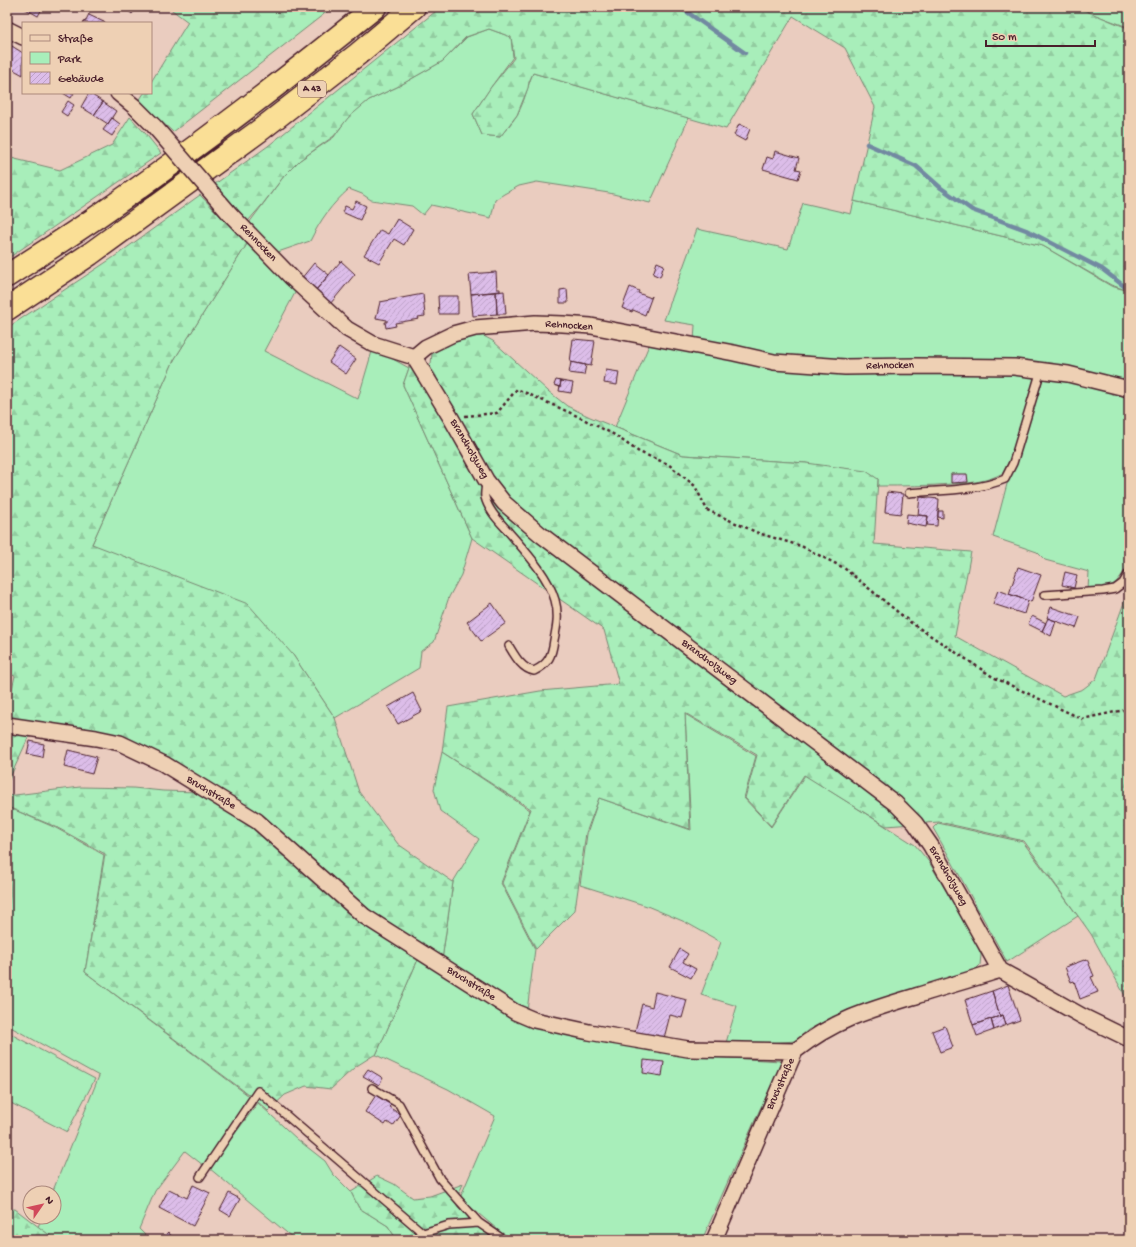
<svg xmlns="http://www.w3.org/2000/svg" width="1136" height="1247" font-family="'Gochi Hand',sans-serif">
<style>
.green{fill:#a8eeba;stroke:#798672}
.forest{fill:url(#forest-firs);stroke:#798672}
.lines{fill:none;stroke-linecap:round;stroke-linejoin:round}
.stream{stroke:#7289a1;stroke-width:4.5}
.building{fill:url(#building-hatch);stroke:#4a1f2b}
.lane-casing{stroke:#4a1f2b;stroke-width:10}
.street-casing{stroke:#4a1f2b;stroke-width:18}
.highway-casing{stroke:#4a1f2b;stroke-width:25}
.path{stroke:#4a1f2b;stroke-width:2.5;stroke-dasharray:3 3;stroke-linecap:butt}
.lane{stroke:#eed0b4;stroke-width:7}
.street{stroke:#eed0b4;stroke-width:15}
.highway{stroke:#fadf96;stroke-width:22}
.street-bridge-casing{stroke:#4a1f2b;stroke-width:18;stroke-linecap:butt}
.street-bridge{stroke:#eed0b4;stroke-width:15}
.labels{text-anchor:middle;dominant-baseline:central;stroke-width:3.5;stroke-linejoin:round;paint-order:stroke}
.shield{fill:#eed0b4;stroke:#7b5454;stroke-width:1}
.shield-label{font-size:10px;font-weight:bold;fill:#4a1f2b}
.street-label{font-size:11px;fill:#4a1f2b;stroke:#eed0b4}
</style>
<defs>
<pattern id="forest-firs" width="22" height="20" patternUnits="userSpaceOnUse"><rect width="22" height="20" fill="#a8eeba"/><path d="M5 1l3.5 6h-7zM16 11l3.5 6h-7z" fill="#92cca0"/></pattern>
<pattern id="building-hatch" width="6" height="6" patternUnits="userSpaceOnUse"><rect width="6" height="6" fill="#dcbde9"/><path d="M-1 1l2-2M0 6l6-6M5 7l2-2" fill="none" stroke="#bea2c8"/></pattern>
</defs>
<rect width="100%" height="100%" fill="#eaccbf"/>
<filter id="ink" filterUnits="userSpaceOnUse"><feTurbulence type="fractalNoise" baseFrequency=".025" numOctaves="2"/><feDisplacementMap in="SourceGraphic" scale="8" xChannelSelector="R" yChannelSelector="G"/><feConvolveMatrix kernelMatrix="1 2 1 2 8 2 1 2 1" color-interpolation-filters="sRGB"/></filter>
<g filter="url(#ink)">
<path class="green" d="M1080 7H1129V30L1125 26 1079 9Z
M489 29 511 37 513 57 491 87 473 114 482 135 500 137C505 130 512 123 517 115 525 101 527 87 533 73L689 118 650 203 609 193 537 182 519 186 504 194 495 200 491 218 431 205 423 215 412 206 371 200 362 194 349 189C331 205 321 219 310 241L275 253 249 223 284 176 300 160 334 137 348 117 369 100 397 87 443 61 467 37Z
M854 201 1043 246 1111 286 1129 291V382L875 360 776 356 694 341 695 325 664 320 697 229 788 249 803 203 851 214Z
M247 244 296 291 264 351 358 399 373 348 409 368 403 385 472 538 461 575 449 597 434 642 421 651 419 668 335 718 293 655 92 544 174 360Z
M649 345 788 369 820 373H896L946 370 1032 376 1035 380 1012 454 1003 473C987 482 970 483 952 484 928 486 903 486 878 486V479L806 463 683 455 615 427Z
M1044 375 1129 393V563C1116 586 1113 588 1088 590L1089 572 1045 560 1037 552 993 537 1007 484 1012 473 1018 458Z
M685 714 756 756 744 798 771 827 805 775 915 845 929 862 978 945 981 955 980 965 972 973 833 1017 808 1030 796 1041 725 1046 737 1006 701 995 721 942 685 922 647 906 580 885 587 834 599 798 691 830Z
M442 752 530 810 501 883 535 949 527 1011 442 960 453 882 479 839 440 811 434 789Z
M10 808 56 828 104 855 85 972 257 1102 208 1169 185 1151 155 1191 139 1229 150 1240H56L38 1227 42 1217H54V1193H52L99 1076 7 1025V911C11 899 11 882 7 869V814Z
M938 823 1023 842 1078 916 1007 962 945 849 933 828Z
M419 957 516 1018 685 1054 711 1057 781 1061 779 1072 760 1109 702 1240H510L460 1198 495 1116 448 1089 376 1055Z
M7 1032 95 1079 67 1132 7 1101Z
M258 1103 297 1139 325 1161 333 1174 351 1192 359 1208 388 1226 397 1240H293V1238L209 1168Z"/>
<path class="forest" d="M168 7H333L173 132 139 101 144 93H151V82L188 22Z
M441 7H1079V8L1125 27 1129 31V291L1111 285 1043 246 854 201 875 107 845 48 793 16 726 129 533 73 529 82 528 88 517 115 500 137 482 135 473 114 491 87 514 58 511 37 489 29 466 37 443 61 397 87 369 100 348 118 334 136 300 160 284 176 262 205 248 221 215 184 268 146Z
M130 117 145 133 161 153 7 259V157L60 170 112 145Z
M200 195 247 244 174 360 92 544 248 604 293 655 335 718 359 792 398 844 453 882 442 960 355 905 246 807 128 740 7 719V711L15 676 7 673V328L114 257Z
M478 333 493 341 548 391 567 406 590 417 683 455 806 463 866 471 878 479 874 544 971 552 955 636 1063 696 1083 689 1096 679 1129 589V738L1126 740 1129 750V1003L1091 934 1024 841 939 822 886 826 804 775 771 826 745 798 757 755 685 713 690 829 599 798 586 833 575 910 536 949 502 883 531 809 442 752 448 707 540 691 619 684 604 630 472 538 403 385 409 368 431 364 432 353 455 337Z
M7 728 31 732 7 784Z
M80 787 133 788 163 791 199 792 250 822 419 957 376 1055H374L355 1067 331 1089 306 1086 285 1095 268 1111 256 1100 85 972 105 854 56 827 10 808 7 813V796Z
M377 1176 394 1184 413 1198 430 1196 463 1184 455 1202 458 1207 494 1240H397L388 1226 359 1208 351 1192Z
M15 1209 56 1240H7V1210Z"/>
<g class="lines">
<path class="stream" d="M680 7 745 53
M867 144 916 166 941 188 972 210 1026 230 1102 269 1129 290"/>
</g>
<path class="building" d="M22 7H43L38 16Z
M58 7H67L65 11Z
M128 7H137L132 14 126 9Z
M89 14V15L106 23H83L84 21 85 22Z
M7 43 23 53V75L7 66Z
M63 93H74L71 98Z
M89 93 103 102 94 115 81 107Z
M68 101 74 105 67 116 61 112Z
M103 102 116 111 108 124 94 115Z
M112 118 120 124 112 136 103 130Z
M739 124 750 129 745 141 734 135Z
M775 151 799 158 796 169 801 170 798 179 763 169 767 157 773 159Z
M356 201 366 206 360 220 342 212 345 206 352 209Z
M397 219 413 229 404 245 394 239 379 263 364 255 380 230 388 234Z
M341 261 355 274 330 304 315 291Z
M657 262 664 265 660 277 653 274Z
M314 263 329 275 315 291 301 279Z
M496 272 497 289H500V291L471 294 469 274Z
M630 287 639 291 638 293 651 298 652 296 645 315 633 310 632 312 622 308Z
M567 289 568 303H560V290Z
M504 291 506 314H497L496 292Z
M496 292 497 314 473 316 471 294Z
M423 294 425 316 418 317 419 319 395 323 396 326 386 328 385 322H387V320L376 318 380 302Z
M438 296H458V314H439Z
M573 339 595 341 591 366 570 362Z
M339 347 356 359 346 374 329 362Z
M571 362 586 365 584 375 569 373Z
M606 370 619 372 617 385 604 383Z
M556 380 561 381 560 387 554 385Z
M561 381 573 383 571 393 559 391Z
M951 474H967L968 482 951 483Z
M887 492 903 494 901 514 885 512Z
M920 497 939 499 937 526 927 525 928 516 918 515Z
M938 511H943V518L938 517Z
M907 514 928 516 926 527 906 523Z
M1018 567 1041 575 1031 602 1009 594Z
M1065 572 1077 575 1074 588 1062 585Z
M998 590 1028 601 1024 614 993 604Z
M492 603 506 623 481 641 467 622Z
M1051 607 1080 617 1076 628 1047 618Z
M1032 616 1046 623 1042 631 1028 624Z
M1048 618 1056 621 1051 636 1042 631Z
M413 693 422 711 398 724 388 707Z
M30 741 44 744 42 757 27 754Z
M68 750 97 757 92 774 64 767Z
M680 949 688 954 683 962 696 969 691 978 670 967Z
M1087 959 1094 976 1091 977 1098 992 1080 999 1074 981 1071 982 1065 967Z
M1008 985 1020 1020 1006 1025 1003 1015 1000 1016 992 991Z
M992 991 1000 1016 973 1025 965 1000Z
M655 992 687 1000 682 1018 670 1015 663 1042 634 1035 642 1004 652 1007Z
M1003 1015 1006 1025 994 1030 991 1019Z
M991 1019 994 1030 977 1036 973 1025Z
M945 1026 953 1047 940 1052 932 1031Z
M644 1060 664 1062 662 1076 643 1073Z
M368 1069 383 1078 379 1085 363 1076Z
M376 1095 391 1105 389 1107 401 1115 393 1126 387 1122 385 1125 365 1112Z
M193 1185 210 1193 193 1226 159 1208 169 1189 187 1198Z
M229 1193 240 1199 230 1216 220 1210Z
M168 1232 174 1239 160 1240Z"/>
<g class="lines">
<g class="lane-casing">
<path id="lane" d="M486 482C486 487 484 493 485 497 488 510 499 521 507 530 524 550 548 575 555 600 559 614 557 626 554 640 552 655 549 664 534 671 522 669 515 656 509 646
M909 493C940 490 977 491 1005 479L1013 463 1041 370
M1044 595 1103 591 1115 589 1123 583 1129 573
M372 1088 399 1104 440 1179 479 1223 504 1240
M200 1177 258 1091 423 1233
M421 1240 423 1233 449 1225 479 1223"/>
</g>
<g class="street-casing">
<path id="street" d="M7 29 23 37
M118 93 135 107 154 126
M230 214 292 278 347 329 373 344 414 357
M414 357 451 418 486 480 504 503 540 534 896 804 915 823 931 846 1000 970 1082 1016 1129 1039
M414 357 426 347 453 334 475 328 535 323 563 324 591 326 734 353 774 362 845 367 916 366 1014 367 1068 374 1129 389
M7 725 96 738 120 743 164 764 257 821 364 916 515 1012 534 1020 589 1032 688 1049 795 1051
M714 1240 795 1051C834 1020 869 1010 916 996 944 987 972 979 1000 970"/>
</g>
<g class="highway-casing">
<path id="highway" d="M7 276C36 257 65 239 94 219 190 153 284 81 375 7
M7 309 90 254 259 131 358 54 414 7"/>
</g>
<path class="path" d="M465 416 497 413 517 389 573 414 613 434 639 452 668 464 695 486 707 510 758 533 801 546 844 568 910 622 993 677 1082 719 1129 709"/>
<use href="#lane" class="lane"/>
<use href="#street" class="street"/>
<use href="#highway" class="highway"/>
<g class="street-bridge-casing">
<path id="street-bridge" d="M154 126 230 214"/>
</g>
<use href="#street-bridge" class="street-bridge"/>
</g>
</g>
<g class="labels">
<rect class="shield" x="298" y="81" width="28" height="16" rx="3"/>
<g class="shield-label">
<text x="312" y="89">A 43</text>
</g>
<g class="street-label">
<text transform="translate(258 243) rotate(46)">Rehnocken</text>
<text transform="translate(569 326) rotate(4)">Rehnocken</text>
<text transform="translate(890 366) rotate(-1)">Rehnocken</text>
<text transform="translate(469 449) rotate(60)">Brandholzweg</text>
<text transform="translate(709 662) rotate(37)">Brandholzweg</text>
<text transform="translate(211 793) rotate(31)">Bruchstraße</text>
<text transform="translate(948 876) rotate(60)">Brandholzweg</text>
<text transform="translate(471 984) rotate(32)">Bruchstraße</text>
<text transform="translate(781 1084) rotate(-66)">Bruchstraße</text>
</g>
</g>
<rect width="1136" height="1247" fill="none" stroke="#eed0b4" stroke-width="24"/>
<rect x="12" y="12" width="1112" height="1223" fill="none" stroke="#4a1f2b" stroke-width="1.5" filter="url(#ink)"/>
<rect x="22" y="22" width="130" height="72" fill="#eed0b4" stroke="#ac897d"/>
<rect x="30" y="35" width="20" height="6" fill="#eed0b4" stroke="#ac897d"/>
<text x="58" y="42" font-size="12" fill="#4a1f2b">Straße</text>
<rect x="30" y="52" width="20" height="12" fill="#a8eeba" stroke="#ac897d"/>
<text x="58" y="62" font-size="12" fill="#4a1f2b">Park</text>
<rect x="30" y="72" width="20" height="12" fill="url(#building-hatch)" stroke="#ac897d"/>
<text x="58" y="82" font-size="12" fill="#4a1f2b">Gebäude</text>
<g transform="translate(42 1205) rotate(56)"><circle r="19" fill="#eed0b4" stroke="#ac897d"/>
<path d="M0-3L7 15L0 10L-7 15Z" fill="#d1495b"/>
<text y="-6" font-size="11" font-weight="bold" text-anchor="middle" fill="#4a1f2b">N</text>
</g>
<path d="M986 40v6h109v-6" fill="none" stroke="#4a1f2b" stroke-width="2"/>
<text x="992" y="40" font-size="12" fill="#4a1f2b" stroke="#eed0b4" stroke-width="3" paint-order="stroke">50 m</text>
</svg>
